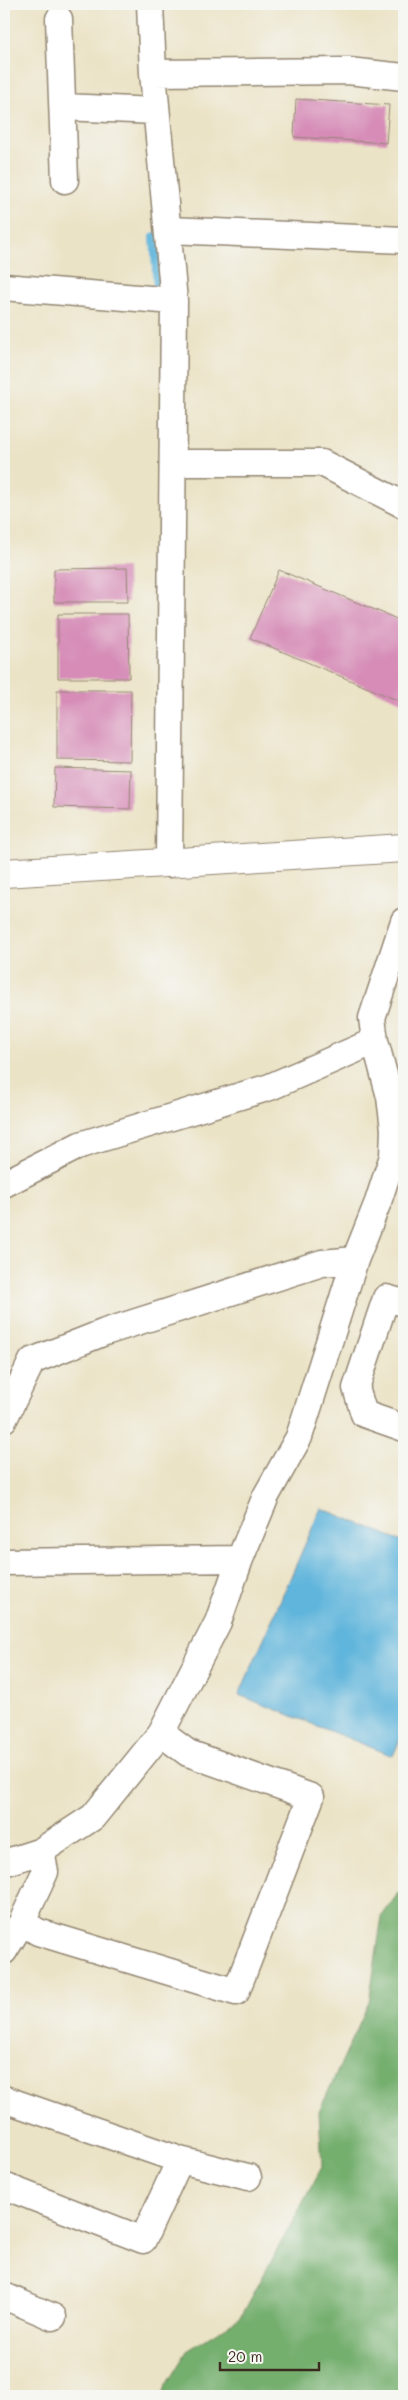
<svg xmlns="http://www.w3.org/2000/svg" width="408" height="2400" font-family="Mali,sans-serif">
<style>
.forest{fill:#74af6e;stroke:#586c46}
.water{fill:#60b5dc;stroke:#4e707d}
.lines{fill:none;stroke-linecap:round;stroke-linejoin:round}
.stream{stroke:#60b5dc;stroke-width:10}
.building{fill:#d68cb7}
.minor-casing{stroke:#938672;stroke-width:29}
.tertiary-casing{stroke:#938672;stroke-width:30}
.minor{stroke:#fff;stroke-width:26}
.tertiary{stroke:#fff;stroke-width:28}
</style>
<rect width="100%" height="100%" fill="#f6f6f2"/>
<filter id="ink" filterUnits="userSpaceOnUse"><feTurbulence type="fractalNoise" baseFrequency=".02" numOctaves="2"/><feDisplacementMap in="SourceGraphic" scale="10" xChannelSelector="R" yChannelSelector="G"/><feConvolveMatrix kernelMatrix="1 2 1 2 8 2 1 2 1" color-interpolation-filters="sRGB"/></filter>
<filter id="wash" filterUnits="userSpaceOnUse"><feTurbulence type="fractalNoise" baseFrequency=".0096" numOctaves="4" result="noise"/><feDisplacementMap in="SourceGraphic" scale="20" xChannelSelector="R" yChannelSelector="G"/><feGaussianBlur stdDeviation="1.12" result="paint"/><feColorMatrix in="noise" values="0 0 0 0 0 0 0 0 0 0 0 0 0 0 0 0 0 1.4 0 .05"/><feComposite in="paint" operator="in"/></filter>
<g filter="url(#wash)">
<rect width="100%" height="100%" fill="#ebe3c6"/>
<path class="forest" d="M404 1885V2396H163L166 2385 187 2351 241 2317 322 2167 319 2112 369 2002 382 1916Z"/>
<path class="water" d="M321 1508 404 1542V1730L393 1756 239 1695Z"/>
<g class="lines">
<path class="stream" d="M155 237 158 286"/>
</g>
<g id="blocks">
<path class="building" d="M296 99 389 105 386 143 294 137Z
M127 568 128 602H54V569Z
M279 570 404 622V703L250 638Z
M58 614H128L129 678H58Z
M57 690H131L130 761 57 760Z
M55 768 131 770 130 809 54 807Z"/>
</g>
</g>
<g filter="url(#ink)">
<use href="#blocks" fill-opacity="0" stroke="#938672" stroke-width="1"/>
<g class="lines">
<g class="minor-casing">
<path id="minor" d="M150 4 153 73 174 301 169 864
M59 19 65 180
M153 73 348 71 404 77
M63 107 156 111
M169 230 404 240
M4 287 174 301
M173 463H322L404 505
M4 1184 80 1145 270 1087 375 1041
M404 1303 386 1298 356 1388 364 1414 404 1428
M4 1419 32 1361 105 1332 322 1263 355 1260
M4 1562 240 1559
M4 1863 41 1851 93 1817 161 1733 218 1622 240 1559 266 1496 299 1437 355 1260 378 1202 393 1156 394 1129 390 1097 375 1041 372 1018 404 921
M22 1922 38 1932 236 1992 311 1797 188 1753 161 1733
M4 1951 22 1922 45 1872 41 1851
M4 2099 180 2160 143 2240 4 2186
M180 2160 248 2177
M4 2296 53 2317"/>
</g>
<g class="tertiary-casing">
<path id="tertiary" d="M4 873 404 848"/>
</g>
<use href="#minor" class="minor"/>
<use href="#tertiary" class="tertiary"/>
</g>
</g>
<rect width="408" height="2400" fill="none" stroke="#f6f6f2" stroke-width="20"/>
<path d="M220 2362v8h99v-8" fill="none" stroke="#3b2a1e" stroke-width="2.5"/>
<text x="228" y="2362" font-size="15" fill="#3b2a1e" stroke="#f6f6f2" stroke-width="4" paint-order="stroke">20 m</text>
</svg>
